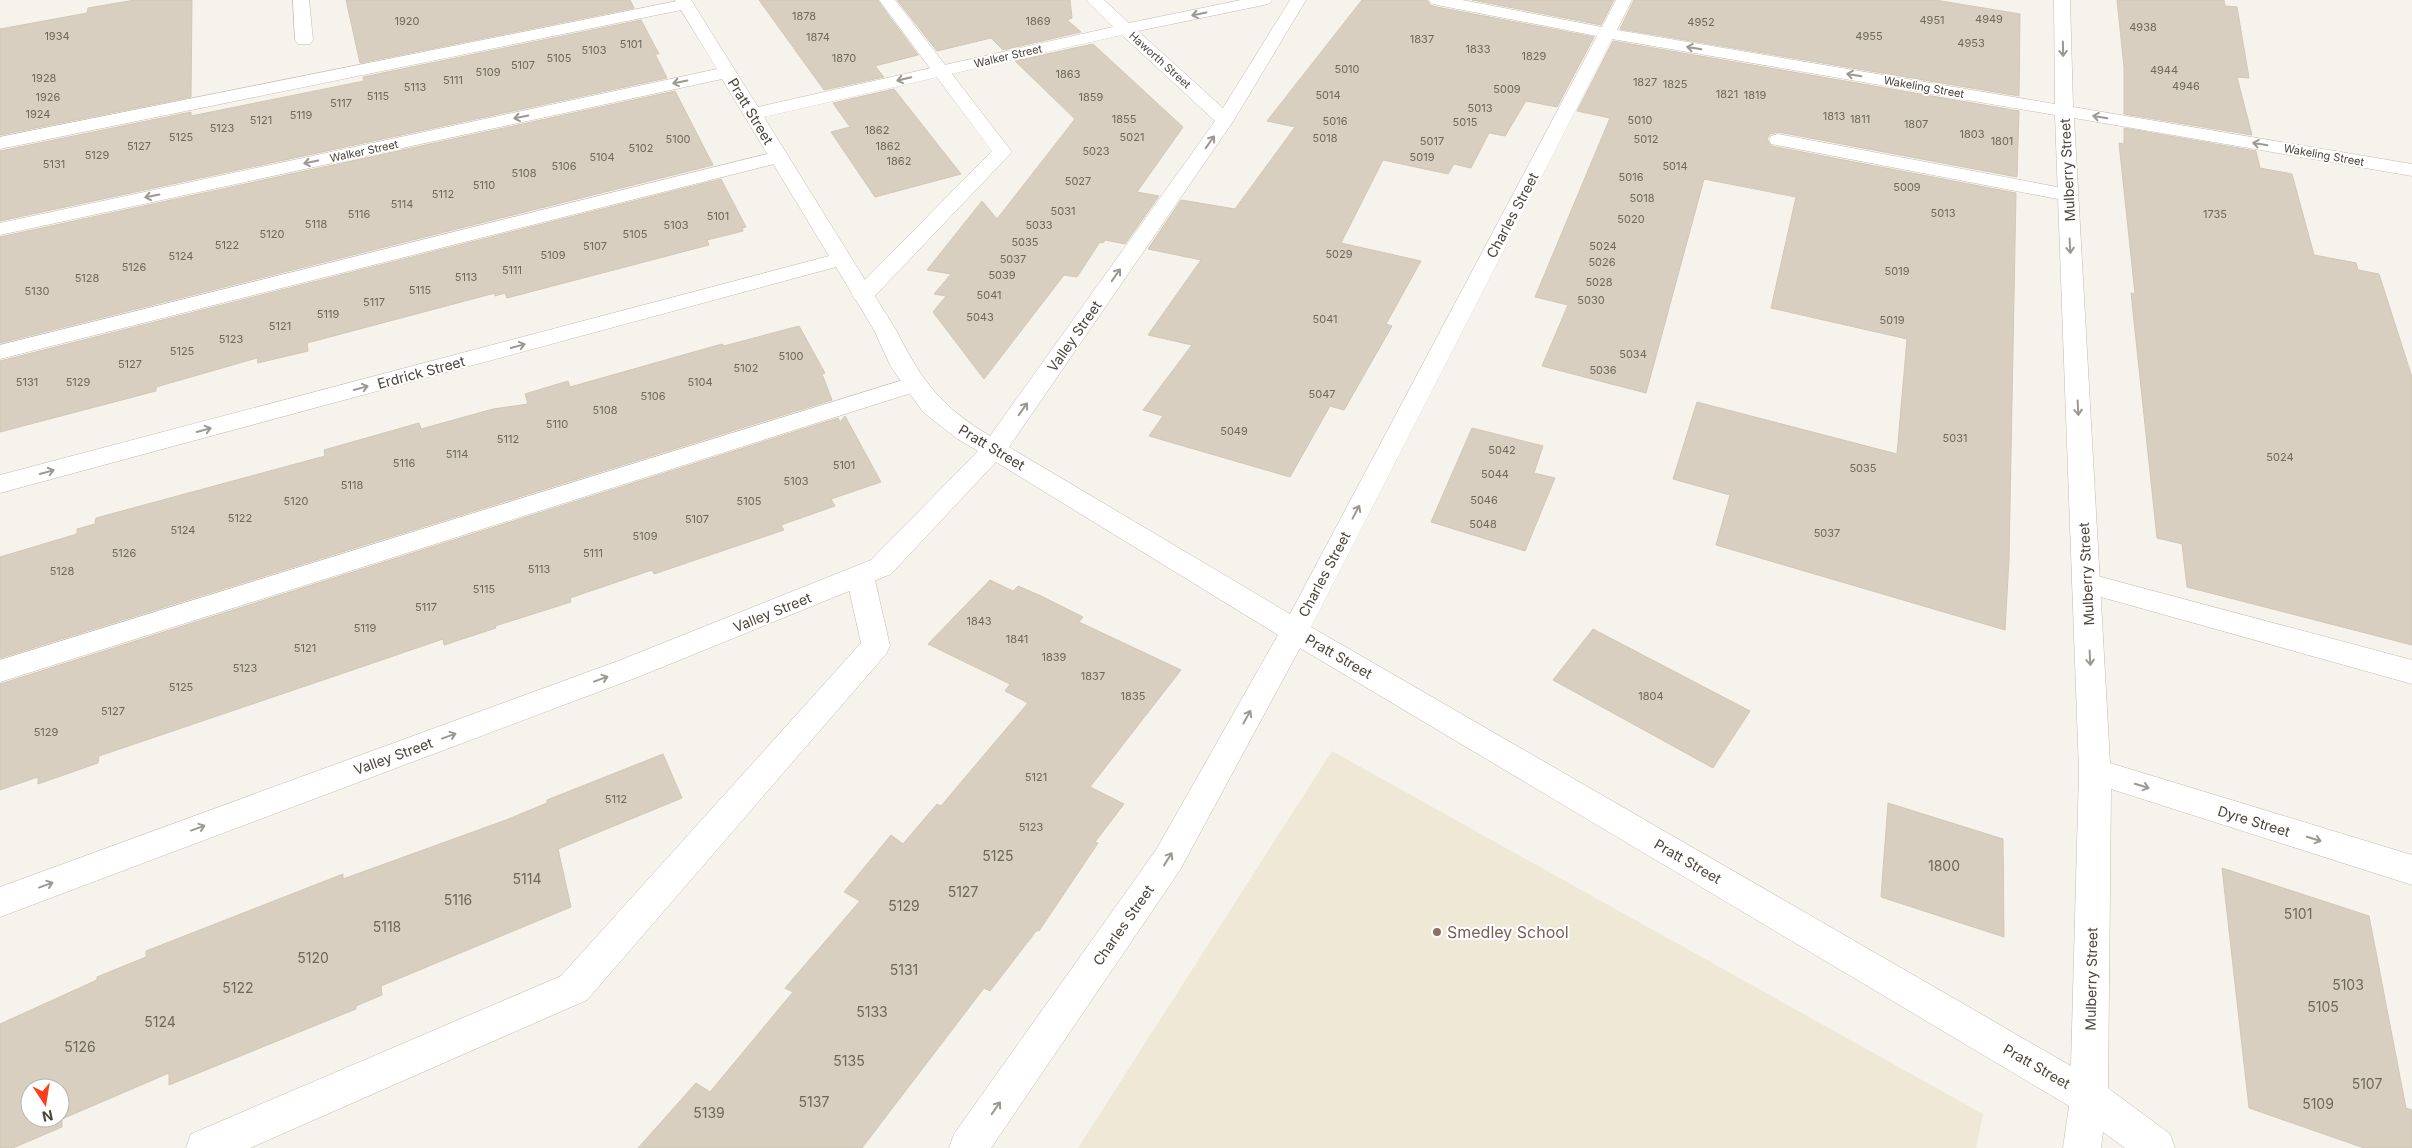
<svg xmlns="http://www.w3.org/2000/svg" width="2412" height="1148" font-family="Inter,sans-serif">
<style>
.education{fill:#efe8d6}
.building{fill:#d8cfc1;stroke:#d3c7b4;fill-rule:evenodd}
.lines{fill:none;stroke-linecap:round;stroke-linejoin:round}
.service-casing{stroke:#c2bbae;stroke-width:1}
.minor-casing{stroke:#c2bbae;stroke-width:1}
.service{fill:#fff;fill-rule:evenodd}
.minor{fill:#fff;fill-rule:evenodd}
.oneway{stroke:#9c9892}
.education-dot{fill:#8d6e63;stroke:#fff;stroke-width:2}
.labels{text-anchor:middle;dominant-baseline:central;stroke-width:4;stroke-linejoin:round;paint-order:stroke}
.number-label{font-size:11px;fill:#6e675b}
.far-street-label{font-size:11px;fill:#4b4439;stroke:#fff}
.street-label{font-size:14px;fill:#4b4439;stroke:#fff}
.near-number-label{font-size:14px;fill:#6e675b}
.near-education-label{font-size:16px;fill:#785e54;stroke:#fff;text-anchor:start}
</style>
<rect width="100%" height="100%" fill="#f6f3ec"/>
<path class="education" d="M1332 751 1983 1114 1976 1148H1078Z"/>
<path class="building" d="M135 0H192L191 97 0 135V29L87 13 88 8Z
M346 0H630L634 8 360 63Z
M759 0H877L918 55 875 66 884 77 824 90Z
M897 0H1070L1072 18 1067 20 1081 32 1003 50 991 38 937 51Z
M1362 0H1427L1430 5 1437 7 1594 37 1557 107 1526 101 1505 136 1489 133 1471 168 1454 164 1448 174 1383 160 1341 243 1421 261 1386 324 1392 326 1344 410 1330 406 1290 477 1149 436 1163 416 1143 410 1192 345 1148 335 1201 260 1148 249 1181 200 1235 209 1295 127 1267 121Z
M1472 0H1614L1601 25Z
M1634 0H1935L2020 14 2019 96 1620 29Z
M2117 0H2224L2225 6 2237 7 2249 78 2237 77 2252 135 2124 114V67Z
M641 20 659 54H655L667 78 0 221V151L191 112V116L364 81 363 77Z
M1613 41 2019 111 2017 177 1778 132 1770 134 1767 139 1771 146 2016 193 2009 559 2005 630 1716 545 1730 495 1673 479 1697 402 1897 454 1907 339 1771 308 1796 197 1704 179 1646 393 1542 366 1568 305 1535 297 1610 118 1577 111Z
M1093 44 1183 127 1137 192 1159 196 1125 244 1105 240 1103 243 1100 242 1077 277 1064 275 984 379 933 312 946 296 934 294 951 274 927 270 982 201 997 219 1075 119 1015 61Z
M894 89 961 174 875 197 831 132 850 127 833 103Z
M675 91 713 165 0 343V237Z
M2124 128 2256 151 2260 168 2292 174 2314 255 2356 263 2358 270 2379 274 2412 377V645L2187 587 2182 544 2157 538 2131 293 2135 294 2119 143 2124 144Z
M721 179 746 227 742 228 743 231 707 240 709 245 507 298 505 293 495 296V293L307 343 308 351 258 363 257 358 156 387V391L0 432V361Z
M799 326 825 373 822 374 832 400 0 658V557L77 534V529L95 524 96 518 325 456 324 450 419 423 421 429 493 409 528 404 525 394 568 381 570 387 722 344 724 346Z
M845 416 881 482 831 499 835 506 781 525 784 530 654 574 652 570 570 598 571 602 495 626 496 628 444 645 443 639 335 676 99 756 98 763 38 784V777L0 790V684L838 418 840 422Z
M1472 428 1543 446 1534 473 1555 478 1525 551 1431 522Z
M990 580 1013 591 1018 586 1041 596 1083 617 1079 622 1181 670 1090 787 1124 804 1095 842 1098 843 1039 931 1037 930 990 991 984 988 862 1148H638L696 1083 710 1092 793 992 785 988 860 901 844 892 891 835 903 844 937 804 941 806 1028 703 1005 691 1010 684 928 644Z
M1593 629 1750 711 1713 768 1553 680Z
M663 754 682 798 558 849 571 907 381 986 382 995 356 1006V1009L169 1085V1073L62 1119V1127L13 1148H0V1024L97 980V977L146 957V951L343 874V879L506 820 547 803V800ZM30 1088H60V1118H30Z
M1888 803 2003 839 2004 937 1881 897Z
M2222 868 2369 916 2406 1108 2412 1110V1148H2364L2249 1108Z"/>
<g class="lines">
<g class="service-casing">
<path id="service" d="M682 0 692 1 694 4 692 7 686 9 0 149V137Z
M879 0H895L1012 152 871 300 863 302 855 300 852 295 855 290 992 151Z
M1778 134 2068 189 2075 191 2078 195 2075 199 2068 201 1771 144 1769 140 1771 136Z
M779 151 786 153 789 157 786 161 0 359V345Z
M916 376 924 379 928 384 924 389 0 682V660Z
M860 566 870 569 874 576 890 646 886 654 587 1000 250 1148H186L191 1134 561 976 861 643 846 576 850 569Z
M2086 573 2412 660V684L2076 590 2072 583 2076 576Z"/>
</g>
<g class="minor-casing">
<path id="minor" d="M293 0H309L313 40 310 44H298L295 40Z
M675 0H691L758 107 1113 27 1086 0H1104L1129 23 1241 0H1272L1270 3 1264 5 1138 31 1223 108 1290 0H1306L1234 120 1009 447 1290 614 1597 36 1437 5 1431 3 1429 0H1462L1602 27 1616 0H1632L1617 30 2055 104 2054 0H2070L2073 107 2412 164V176L2074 118 2110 763 2412 855V885L2111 789 2108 1088 2170 1134 2175 1148H2125L2103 1132 2101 1148H2063L2069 1106 1300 648 1180 870 991 1148H949L954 1134 1156 850 1278 635 996 462 891 574 638 677 0 917V887L618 661 871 560 978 451 956 438 923 412 891 367 874 330 836 267 0 493V475L829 256 722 79 0 235V223L717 69ZM1122 35 1215 121 990 436C940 406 922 381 896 330L764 117ZM1612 39 2055 115 2079 771 2071 1066 1311 627Z"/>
</g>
<use href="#service" class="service"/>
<use href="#minor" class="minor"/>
</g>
<defs><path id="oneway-shaft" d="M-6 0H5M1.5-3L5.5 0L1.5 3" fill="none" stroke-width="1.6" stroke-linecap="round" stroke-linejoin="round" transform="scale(1.25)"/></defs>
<g class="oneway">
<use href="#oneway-shaft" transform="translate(1199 14) rotate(168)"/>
<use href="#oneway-shaft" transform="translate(1694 48) rotate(-170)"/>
<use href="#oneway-shaft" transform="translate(2063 49) rotate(89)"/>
<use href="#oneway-shaft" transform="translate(1854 75) rotate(-170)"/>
<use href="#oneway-shaft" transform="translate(904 79) rotate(167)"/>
<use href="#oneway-shaft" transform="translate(680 82) rotate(168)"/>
<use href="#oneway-shaft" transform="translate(521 117) rotate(168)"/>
<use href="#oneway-shaft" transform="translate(2100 117) rotate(-170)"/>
<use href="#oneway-shaft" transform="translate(1210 142) rotate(-55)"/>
<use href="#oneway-shaft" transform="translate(2260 144) rotate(-170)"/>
<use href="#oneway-shaft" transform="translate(311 162) rotate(168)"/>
<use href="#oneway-shaft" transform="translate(152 196) rotate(168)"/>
<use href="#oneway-shaft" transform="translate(2070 246) rotate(87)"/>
<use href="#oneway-shaft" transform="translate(1116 275) rotate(-55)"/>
<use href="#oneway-shaft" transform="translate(518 346) rotate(-15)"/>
<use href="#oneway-shaft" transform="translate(361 388) rotate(-15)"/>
<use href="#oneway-shaft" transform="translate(2078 408) rotate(87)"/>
<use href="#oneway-shaft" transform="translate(1023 409) rotate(-55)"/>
<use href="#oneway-shaft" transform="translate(204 430) rotate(-15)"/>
<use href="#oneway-shaft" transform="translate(47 472) rotate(-15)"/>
<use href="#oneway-shaft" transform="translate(1356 512) rotate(-62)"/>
<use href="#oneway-shaft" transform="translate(2090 658) rotate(87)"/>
<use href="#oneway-shaft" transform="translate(601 679) rotate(-20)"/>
<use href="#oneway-shaft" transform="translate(1247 717) rotate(-61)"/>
<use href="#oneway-shaft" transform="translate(449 736) rotate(-20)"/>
<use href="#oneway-shaft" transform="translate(2142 786) rotate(17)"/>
<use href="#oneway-shaft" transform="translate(198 828) rotate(-20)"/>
<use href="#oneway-shaft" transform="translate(2314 839) rotate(17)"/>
<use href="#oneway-shaft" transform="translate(1168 859) rotate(-58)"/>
<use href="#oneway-shaft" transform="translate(46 885) rotate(-20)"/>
<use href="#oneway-shaft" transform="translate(996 1108) rotate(-55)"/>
</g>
<circle class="education-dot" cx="1437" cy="932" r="5"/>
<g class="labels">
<g class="number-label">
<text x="804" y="16">1878</text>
<text x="1989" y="19">4949</text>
<text x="1932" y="20">4951</text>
<text x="407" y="21">1920</text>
<text x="1038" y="21">1869</text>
<text x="1701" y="22">4952</text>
<text x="2143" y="27">4938</text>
<text x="57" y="36">1934</text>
<text x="1869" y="36">4955</text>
<text x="818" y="37">1874</text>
<text x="1422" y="39">1837</text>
<text x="1971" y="43">4953</text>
<text x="631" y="44">5101</text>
<text x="1478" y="49">1833</text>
<text x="594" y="50">5103</text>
<text x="1534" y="56">1829</text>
<text x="559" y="58">5105</text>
<text x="844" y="58">1870</text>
<text x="523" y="65">5107</text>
<text x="1347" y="69">5010</text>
<text x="2164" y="70">4944</text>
<text x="488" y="72">5109</text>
<text x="1068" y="74">1863</text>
<text x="44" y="78">1928</text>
<text x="453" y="80">5111</text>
<text x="1645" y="82">1827</text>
<text x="1675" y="84">1825</text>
<text x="2186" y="86">4946</text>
<text x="415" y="87">5113</text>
<text x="1507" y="89">5009</text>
<text x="1727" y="94">1821</text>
<text x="1328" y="95">5014</text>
<text x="1755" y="95">1819</text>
<text x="378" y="96">5115</text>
<text x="48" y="97">1926</text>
<text x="1091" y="97">1859</text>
<text x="341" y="103">5117</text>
<text x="1480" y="108">5013</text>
<text x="38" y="114">1924</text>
<text x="301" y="115">5119</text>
<text x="1834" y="116">1813</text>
<text x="1124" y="119">1855</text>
<text x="1860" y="119">1811</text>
<text x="261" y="120">5121</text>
<text x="1640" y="120">5010</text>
<text x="1335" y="121">5016</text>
<text x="1465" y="122">5015</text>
<text x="1916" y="124">1807</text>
<text x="222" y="128">5123</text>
<text x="877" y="130">1862</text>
<text x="1972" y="134">1803</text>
<text x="181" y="137">5125</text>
<text x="1132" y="137">5021</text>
<text x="1325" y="138">5018</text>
<text x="678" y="139">5100</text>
<text x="1646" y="139">5012</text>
<text x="1432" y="141">5017</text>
<text x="2002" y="141">1801</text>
<text x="139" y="146">5127</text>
<text x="888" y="146">1862</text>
<text x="641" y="148">5102</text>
<text x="1096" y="151">5023</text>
<text x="97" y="155">5129</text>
<text x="602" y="157">5104</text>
<text x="1422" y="157">5019</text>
<text x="899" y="161">1862</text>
<text x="54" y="164">5131</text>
<text x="564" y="166">5106</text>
<text x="1675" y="166">5014</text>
<text x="524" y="173">5108</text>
<text x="1631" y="177">5016</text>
<text x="1078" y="181">5027</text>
<text x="484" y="185">5110</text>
<text x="1907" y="187">5009</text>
<text x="443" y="194">5112</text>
<text x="1642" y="198">5018</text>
<text x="402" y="204">5114</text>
<text x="1063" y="211">5031</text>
<text x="1943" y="213">5013</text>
<text x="359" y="214">5116</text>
<text x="2215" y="214">1735</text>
<text x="718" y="216">5101</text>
<text x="1631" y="219">5020</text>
<text x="316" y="224">5118</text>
<text x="676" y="225">5103</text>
<text x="1039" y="225">5033</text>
<text x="272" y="234">5120</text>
<text x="635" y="234">5105</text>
<text x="1025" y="242">5035</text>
<text x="227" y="245">5122</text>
<text x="595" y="246">5107</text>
<text x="1603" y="246">5024</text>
<text x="1339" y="254">5029</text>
<text x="553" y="255">5109</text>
<text x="181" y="256">5124</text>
<text x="1013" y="259">5037</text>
<text x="1602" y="262">5026</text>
<text x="134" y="267">5126</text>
<text x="512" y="270">5111</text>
<text x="1897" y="271">5019</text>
<text x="1002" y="275">5039</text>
<text x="466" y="277">5113</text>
<text x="87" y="278">5128</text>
<text x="1599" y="282">5028</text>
<text x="420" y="290">5115</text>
<text x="37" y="291">5130</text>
<text x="989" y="295">5041</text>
<text x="1591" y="300">5030</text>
<text x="374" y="302">5117</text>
<text x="328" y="314">5119</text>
<text x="980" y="317">5043</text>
<text x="1325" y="319">5041</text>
<text x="1892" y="320">5019</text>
<text x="280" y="326">5121</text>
<text x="231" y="339">5123</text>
<text x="182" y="351">5125</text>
<text x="1633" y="354">5034</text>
<text x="791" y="356">5100</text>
<text x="130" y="364">5127</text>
<text x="746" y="368">5102</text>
<text x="1603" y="370">5036</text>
<text x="27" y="382">5131</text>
<text x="78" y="382">5129</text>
<text x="700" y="382">5104</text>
<text x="1322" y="394">5047</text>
<text x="653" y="396">5106</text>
<text x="605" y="410">5108</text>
<text x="557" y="424">5110</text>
<text x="1234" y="431">5049</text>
<text x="1955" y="438">5031</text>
<text x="508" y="439">5112</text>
<text x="1502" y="450">5042</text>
<text x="457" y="454">5114</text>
<text x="2280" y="457">5024</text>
<text x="404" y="463">5116</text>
<text x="844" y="465">5101</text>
<text x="1863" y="468">5035</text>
<text x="1495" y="474">5044</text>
<text x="796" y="481">5103</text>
<text x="352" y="485">5118</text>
<text x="1484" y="500">5046</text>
<text x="296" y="501">5120</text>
<text x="749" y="501">5105</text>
<text x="240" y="518">5122</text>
<text x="697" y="519">5107</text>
<text x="1483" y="524">5048</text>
<text x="183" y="530">5124</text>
<text x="1827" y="533">5037</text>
<text x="645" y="536">5109</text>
<text x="124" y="553">5126</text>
<text x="593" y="553">5111</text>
<text x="539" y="569">5113</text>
<text x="62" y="571">5128</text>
<text x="484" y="589">5115</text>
<text x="426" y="607">5117</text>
<text x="979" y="621">1843</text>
<text x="365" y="628">5119</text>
<text x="1017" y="639">1841</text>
<text x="305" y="648">5121</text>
<text x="1054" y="657">1839</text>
<text x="245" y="668">5123</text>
<text x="1093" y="676">1837</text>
<text x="181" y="687">5125</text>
<text x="1133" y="696">1835</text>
<text x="1651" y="696">1804</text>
<text x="113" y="711">5127</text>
<text x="46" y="732">5129</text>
<text x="1036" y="777">5121</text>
<text x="616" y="799">5112</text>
<text x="1031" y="827">5123</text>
</g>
<g class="far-street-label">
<text transform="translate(1008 56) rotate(-13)">Walker Street</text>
<text transform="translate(1160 60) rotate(42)">Haworth Street</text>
<text transform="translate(1924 87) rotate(10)">Wakeling Street</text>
<text transform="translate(364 151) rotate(-12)">Walker Street</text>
<text transform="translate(2324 155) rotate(10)">Wakeling Street</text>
</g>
<g class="street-label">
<text transform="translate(751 111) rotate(59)">Pratt Street</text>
<text transform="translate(2067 170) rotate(-93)">Mulberry Street</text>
<text transform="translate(1512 215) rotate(-62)">Charles Street</text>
<text transform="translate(1074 336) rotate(-55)">Valley Street</text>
<text transform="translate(421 372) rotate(-15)">Erdrick Street</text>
<text transform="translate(992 447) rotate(31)">Pratt Street</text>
<text transform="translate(1324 574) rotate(-62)">Charles Street</text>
<text transform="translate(2086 574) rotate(-93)">Mulberry Street</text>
<text transform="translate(772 612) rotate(-22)">Valley Street</text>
<text transform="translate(1339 656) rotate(30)">Pratt Street</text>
<text transform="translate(393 756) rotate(-20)">Valley Street</text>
<text transform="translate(2254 821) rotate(17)">Dyre Street</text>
<text transform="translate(1688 861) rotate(30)">Pratt Street</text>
<text transform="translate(1123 925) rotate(-55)">Charles Street</text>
<text transform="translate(2091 979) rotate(-89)">Mulberry Street</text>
<text transform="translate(2037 1066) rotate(30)">Pratt Street</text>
</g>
<g class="near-number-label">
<text x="998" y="855">5125</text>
<text x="1944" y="865">1800</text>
<text x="527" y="878">5114</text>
<text x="963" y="891">5127</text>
<text x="458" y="899">5116</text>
<text x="904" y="905">5129</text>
<text x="2298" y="913">5101</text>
<text x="387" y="926">5118</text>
<text x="313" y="957">5120</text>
<text x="904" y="969">5131</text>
<text x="2348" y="984">5103</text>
<text x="238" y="987">5122</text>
<text x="2323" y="1006">5105</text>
<text x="872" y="1011">5133</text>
<text x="160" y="1021">5124</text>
<text x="80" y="1046">5126</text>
<text x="849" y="1060">5135</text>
<text x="2367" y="1083">5107</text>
<text x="814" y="1101">5137</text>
<text x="2318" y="1103">5109</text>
<text x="709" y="1112">5139</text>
</g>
<g class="near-education-label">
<text x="1447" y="932">Smedley School</text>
</g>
</g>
<g transform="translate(45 1103) rotate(168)"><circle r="24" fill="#ffffff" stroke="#b7b4b0"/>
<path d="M0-4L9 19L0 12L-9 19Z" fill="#fc3f1d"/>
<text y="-8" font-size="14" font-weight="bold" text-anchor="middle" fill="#4b4439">N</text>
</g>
</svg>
